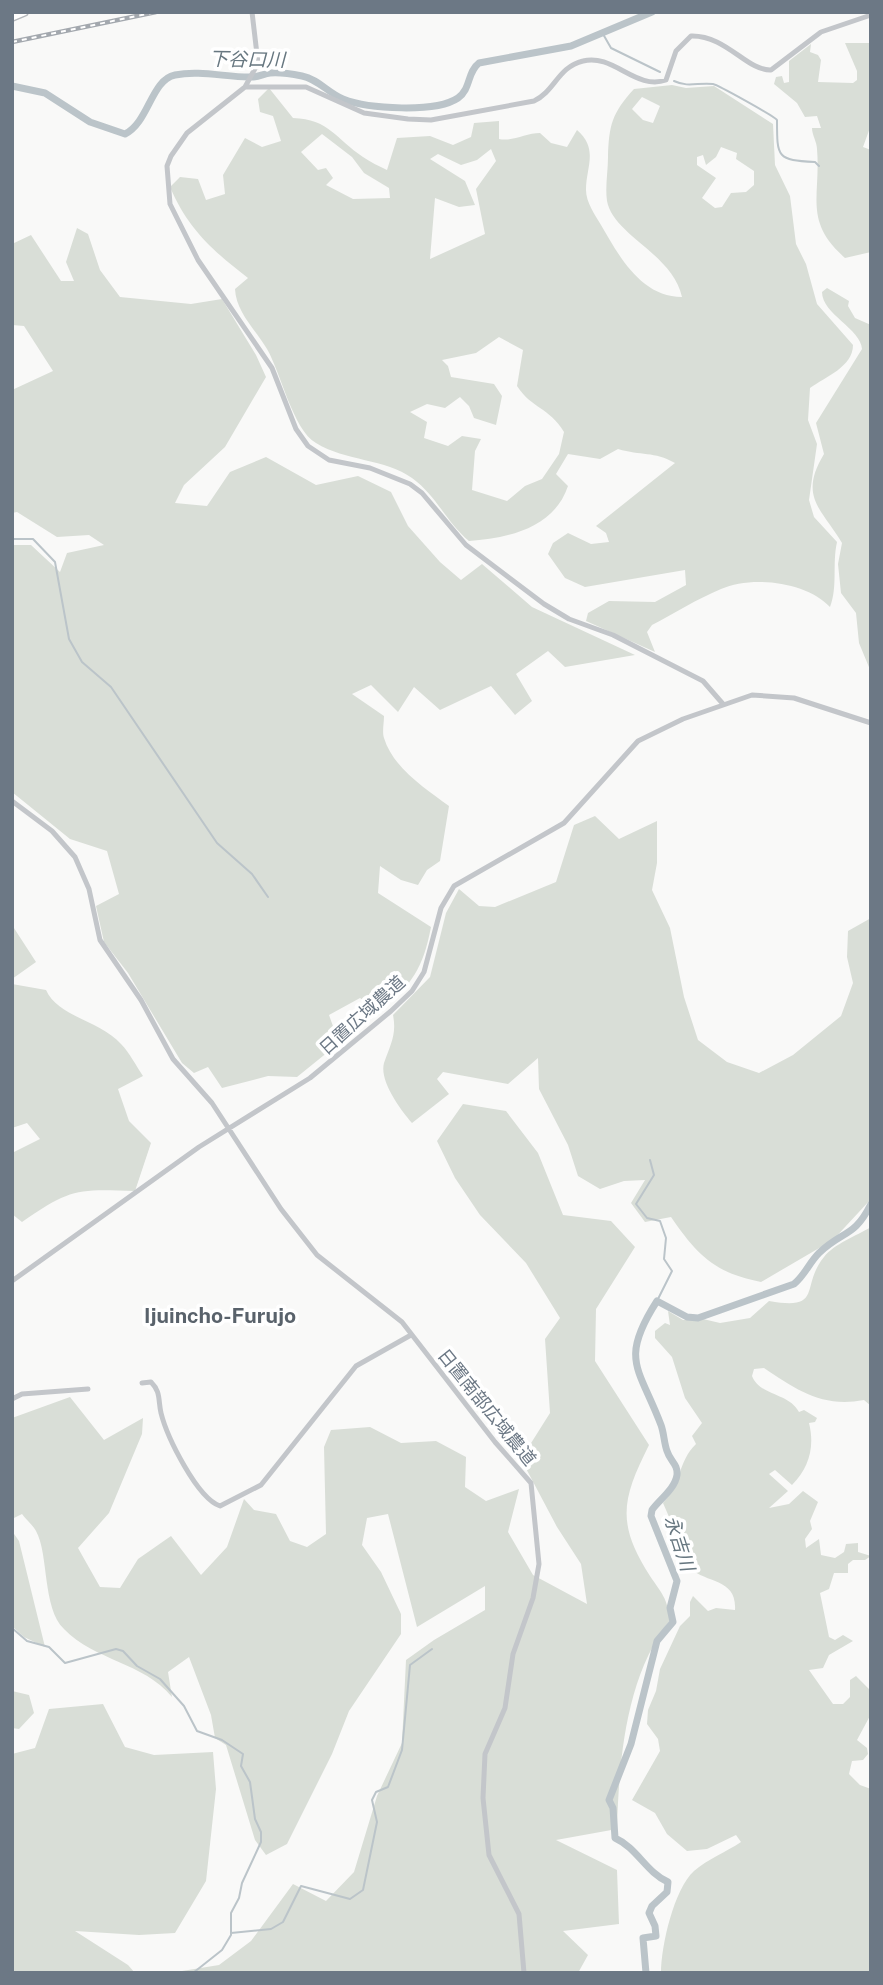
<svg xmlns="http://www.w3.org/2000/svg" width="883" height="1985" font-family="'Public Sans','Noto Sans JP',sans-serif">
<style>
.green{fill:#d9ded7;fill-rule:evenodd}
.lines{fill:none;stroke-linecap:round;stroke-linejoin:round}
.stream{stroke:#bbc4c9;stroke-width:2}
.river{stroke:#bbc4c9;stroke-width:7}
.primary-casing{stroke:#b5b8bc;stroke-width:10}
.tertiary{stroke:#c3c6ca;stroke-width:5}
.primary{stroke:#fff;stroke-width:7}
.rail-casing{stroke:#a3a8ae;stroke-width:4.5}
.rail{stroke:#fff;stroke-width:2;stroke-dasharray:5;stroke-linecap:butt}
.labels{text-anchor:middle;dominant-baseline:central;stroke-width:7;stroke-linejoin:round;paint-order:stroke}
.street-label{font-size:18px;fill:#6c7885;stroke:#fff}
.water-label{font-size:19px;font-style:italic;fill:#677780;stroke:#fff}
.quarter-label{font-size:21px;font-weight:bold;fill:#59626b;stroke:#fff}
</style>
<rect width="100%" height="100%" fill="#f9f9f8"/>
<path class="green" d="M845 43H871V125L863 147 871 150V252L845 258C803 221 821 197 817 149 817 142 812 135 812 128H821L817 116 805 117 797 103 774 84 776 77 782 76 784 83 789 82V61L811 44 810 52 818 55 821 60 818 82 853 83 857 80V71Z
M672 85 686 88 714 86 773 124 775 165 790 196 796 244 806 264 817 304 853 345C853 367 825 377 810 388L808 420 817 444 809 500 814 517 837 542C832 564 838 587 830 607 807 582 752 575 721 589 697 599 675 613 652 625L647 632 655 652 586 621 588 613 609 601 655 602 686 585 685 570 585 587 565 578 548 554 553 543 568 533 591 544 609 542 606 533 596 526 675 463C654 451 641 456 618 449L600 459 568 454 556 474 568 486C554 528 509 538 469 541 447 523 436 495 412 478 386 459 345 461 316 443 293 430 281 373 267 349 255 329 236 312 235 289L248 278C212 250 188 229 170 187L180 177 198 179 206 200 225 194 223 175 245 138 262 147 281 141 273 116 260 112 258 99 269 88 293 118C329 119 336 139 363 157 370 162 379 166 387 170L397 138 430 136 453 145 471 137 474 123 499 121V139C512 142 526 133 540 133L551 143 567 147 577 130C599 149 586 167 586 190 586 202 595 215 601 225 619 256 641 297 682 297 673 254 613 235 607 201 605 187 608 171 608 157 609 125 612 113 634 89ZM642 97 660 106 653 123 643 120 632 109ZM322 134 352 157 364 173 389 188 390 198 353 199 326 185 333 178 326 168 318 170 301 152ZM721 147 737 153 736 159 754 171V185L746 192 731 193 722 207 715 208 702 198 716 178 697 165V157L703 155 706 165 716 157ZM491 149 496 161 476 189 485 234 430 259 435 198 459 207 475 205 465 181 430 159 438 154 461 165 477 160ZM499 337 523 350 517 386C532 409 549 407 564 432L559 454 542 479 525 486 507 501 472 490 475 451 481 439 462 436 448 446 424 438 427 422 410 412 427 404 445 408 460 397 469 406 474 418 496 425 502 396 494 384 451 377 448 366 442 360 476 353Z
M77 228 88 234 100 270 120 297 191 304 222 299 256 355 266 377 225 447 184 485 175 503 207 506 230 472 266 457 316 485 358 476 391 492 408 526 440 562 461 580 482 564 532 607 635 655 565 667 548 651 516 674 532 701 515 715 491 686 440 710 414 687 398 712 371 685 352 694 384 716C384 723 382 732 384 738 393 768 426 789 449 806L440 861 427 870 418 885 401 880 380 866 378 893 431 927C423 969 412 983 381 1012L360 998 329 1015 339 1043 297 1077 268 1076 222 1088 208 1067 194 1073 182 1063 128 973 104 942 96 906 119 894 107 851 70 839 12 792V545H31L60 572 67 553 104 545 89 535 57 537 17 512 12 513V390L53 371 24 326 12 325V244L31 235 61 281H74L66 262Z
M827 288 849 301 848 306 855 318 871 325V672L859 643 856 613 841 593 838 564 842 543C822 509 798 497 824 454L816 423 862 349C861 329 822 314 822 292Z
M595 816 619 839 657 821V863L652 890 670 928 684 997 698 1040 727 1062 759 1073 793 1055 841 1016 853 983 847 957 848 931 871 918V1199L833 1240 761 1282C715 1273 697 1255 671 1217L645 1222 631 1203 645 1180 624 1181 600 1189 578 1176 568 1145 539 1089 538 1058 508 1084 443 1072 437 1079 449 1094 412 1123C401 1110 379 1081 384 1063 390 1045 397 1035 393 1015L430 977 446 913 459 889 479 906 495 907 556 882 574 825Z
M12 925 36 962 12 979Z
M12 984 46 990C58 1017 101 1021 121 1044 130 1053 136 1066 143 1076L118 1089 129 1121 151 1143 135 1191C77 1189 71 1188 22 1222L12 1214V1153L40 1139 27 1123 12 1128Z
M463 1104 506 1111 538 1153 563 1215 611 1221 635 1247 596 1309 595 1361 649 1445C622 1499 616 1523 650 1576 662 1594 667 1597 670 1620 626 1676 619 1759 617 1829L556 1840 617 1870 619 1924 563 1931 588 1955 578 1973H186L182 1971 219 1965 251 1941 293 1884 326 1901 354 1872 377 1796 402 1743 406 1660 434 1640 485 1610V1586L417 1627 388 1514 367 1518 362 1545 381 1572 401 1614V1634L349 1711 332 1754 287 1844 266 1855 255 1840 226 1745 215 1738 211 1715 189 1657 168 1672 172 1697C143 1662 95 1661 64 1629 42 1608 49 1554 36 1531 33 1525 26 1520 22 1514L12 1519V1418L70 1397 104 1440 143 1418 142 1434 109 1513 78 1548 100 1587 120 1588 138 1559 171 1536 201 1575 227 1547 244 1499 254 1510 276 1514 290 1541 307 1547 326 1534 324 1447 331 1430 370 1427 401 1443 436 1441 466 1457 465 1487 486 1501 519 1489 508 1532 533 1575 587 1604 581 1564 557 1527 521 1459 550 1413 545 1339 560 1318 526 1263 480 1215 455 1178 437 1141Z
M871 1227V1406L864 1400C822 1408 797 1390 764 1368L754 1369 752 1376C760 1396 789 1393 799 1412L804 1410 817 1418 815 1422 809 1423C815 1447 809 1468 792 1485L775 1470 769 1474 788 1491 769 1508 789 1504 803 1491 818 1502 810 1521 812 1529 805 1539 806 1548 819 1539 821 1555 835 1558 844 1552 846 1544 858 1543V1552L871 1556 865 1560H853L848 1564V1573H834L829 1589 820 1593 829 1637 835 1640 843 1635 853 1641 829 1655 823 1668 809 1670 833 1704H843L850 1697V1680L856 1676 869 1689 871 1714 857 1740 867 1748 868 1754 863 1760 852 1761 849 1774 860 1785 871 1789V1973H661C661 1946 674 1889 694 1871 708 1859 726 1852 741 1842L736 1835 707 1849 687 1851 667 1834 655 1813 632 1800 660 1751 658 1739 647 1724 648 1710 656 1691 660 1669 680 1626 690 1616V1602L693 1596 708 1611 716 1608 735 1610C737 1578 707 1584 690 1568 685 1563 682 1554 678 1549L680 1542 663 1503C683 1481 677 1463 696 1444L692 1436 702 1423 685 1398 672 1357 655 1338V1331L665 1323 670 1325 668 1311 683 1320 703 1319 720 1323 750 1318 769 1301C824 1311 800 1286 824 1257 834 1244 856 1236 871 1227Z
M12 1531 19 1541 45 1647 24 1637 12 1626Z
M12 1691 29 1695 34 1713 19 1729 12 1728Z
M103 1704 125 1747 154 1755 213 1752 216 1789 206 1881 175 1933 139 1935 75 1931 128 1965 135 1973H12V1754L35 1748 49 1709Z"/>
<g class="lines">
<path class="stream" d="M603 34 611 48 660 72
M674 81C689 88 698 82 713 84 718 85 774 116 777 120 777 158 777 160 815 162L819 166
M12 539H33L55 562 69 639 82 662 111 687 217 843 252 874 268 897
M650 1160 654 1175 636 1204 647 1218 660 1221 666 1238 664 1259 672 1271 657 1301
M12 1628 27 1641 49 1647 65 1663 116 1649 123 1651 137 1666 160 1679 184 1706 197 1731 222 1740 243 1754 241 1766 250 1782 255 1819 261 1832V1842L242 1883 239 1898 231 1913V1935L222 1950 193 1973
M231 1933 271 1929 283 1922 301 1886 350 1899 363 1890 377 1822 372 1800 376 1792 388 1787 402 1750 410 1665 432 1649"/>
<path class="river" d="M12 86 45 93 90 122 125 134C149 122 151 80 175 75 199 70 225 77 249 77 257 78 263 74 270 73 280 72 292 74 302 76 318 79 328 93 343 99 368 109 436 113 458 98 471 89 467 72 479 63L571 46 652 12
M646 1973 643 1938 656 1936 655 1926 649 1913 652 1906 667 1892 668 1882C646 1872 637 1848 615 1838L613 1808 609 1800 631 1744 657 1641 673 1622 670 1608 677 1581 651 1516 652 1510C659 1500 675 1489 677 1475 678 1464 670 1461 667 1451 664 1443 664 1433 661 1425 639 1367 619 1360 657 1301L687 1317 698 1318 794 1284C805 1275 809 1263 819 1253 843 1230 854 1238 871 1204"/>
<g class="primary-casing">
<path id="primary" d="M12 17 24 12"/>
</g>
<path class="tertiary" d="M245 87 258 63 252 12
M723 704 703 681 613 635 569 619 544 604 466 545 422 493 410 484 370 468 329 460 308 446 296 429 272 368 198 260 170 204 167 166 171 156 187 133 245 87H306L364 113 408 119 431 120 534 101C555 91 558 67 583 61 613 53 636 91 666 80L676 51 691 36C726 35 747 71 771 70L821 32 871 15
M12 801 52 831 75 857 89 889 100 940 141 1000 173 1059 212 1103 281 1209 317 1255 402 1322 495 1442 531 1483 539 1564 533 1598 513 1654 505 1708 485 1754 483 1798 489 1855 519 1914 524 1973
M12 1281 199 1147 310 1078 391 1011 412 991 424 972 441 908 454 886 564 823 638 741 683 719 752 695 794 698 871 723
M142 1383 151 1382C161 1392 158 1400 161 1413 167 1437 197 1498 220 1506L261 1485 356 1366 411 1335
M12 1399 22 1394 88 1389"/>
<use href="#primary" class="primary"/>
<g class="rail-casing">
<path id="rail" d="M12 42 156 12"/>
</g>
<use href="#rail" class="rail"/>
</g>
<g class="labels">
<g class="street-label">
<text transform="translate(362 1015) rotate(-42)">日置広域農道</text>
<text transform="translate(487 1407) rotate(51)">日置南部広域農道</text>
</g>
<g class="water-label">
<text transform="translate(247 59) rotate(1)">下谷口川</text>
<text transform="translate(680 1543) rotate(72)">永吉川</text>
</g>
<g class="quarter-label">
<text x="220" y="1315">Ijuincho-Furujo</text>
</g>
</g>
<rect width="883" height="1985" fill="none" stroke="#6c7885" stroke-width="28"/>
</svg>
